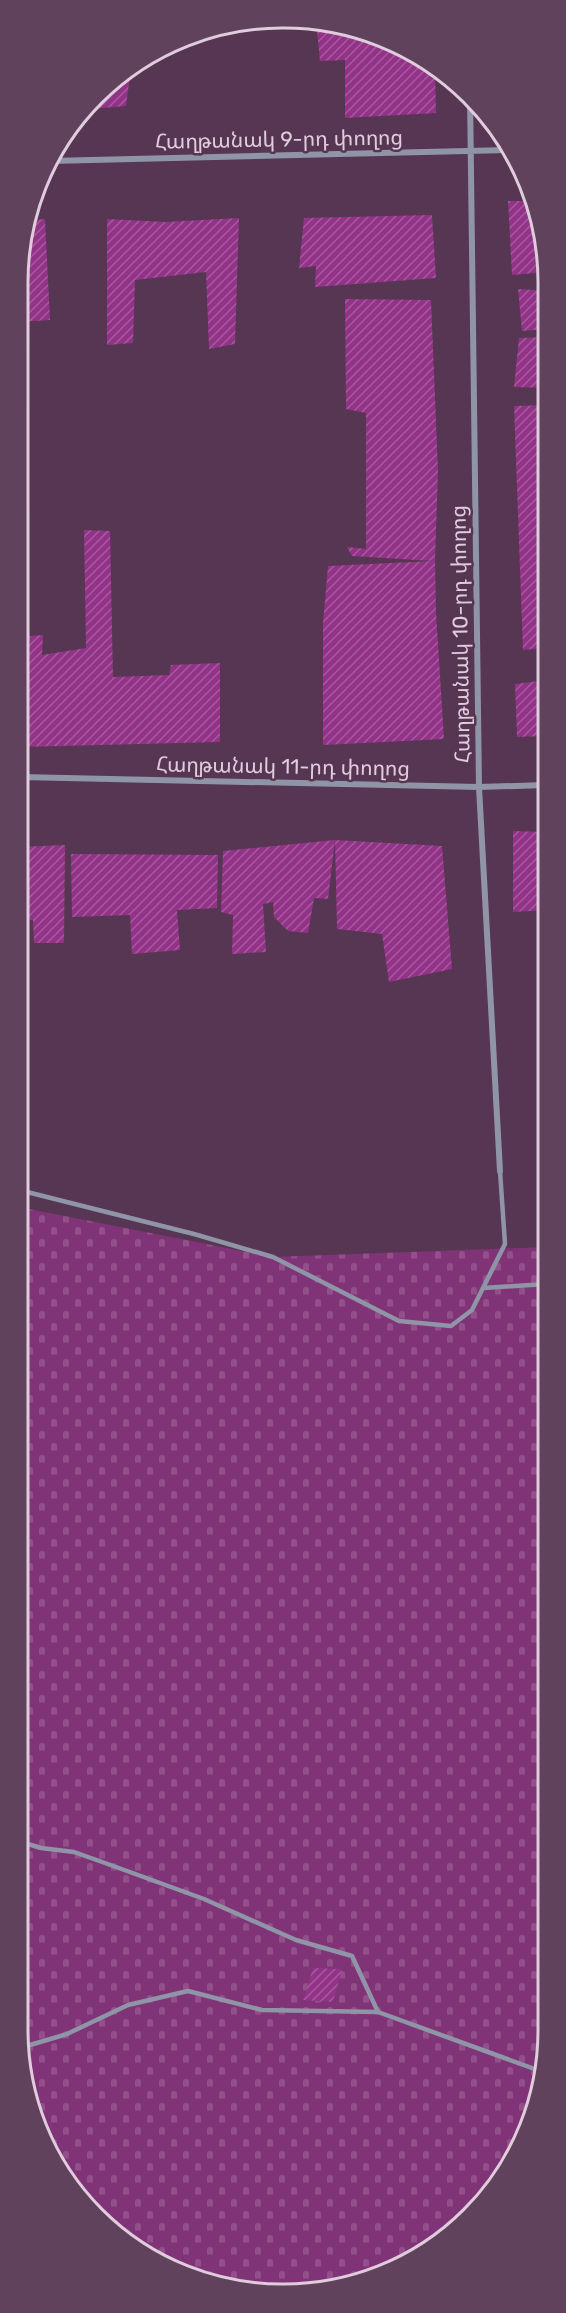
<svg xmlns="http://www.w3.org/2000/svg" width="566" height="2313" font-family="Rubik,'Noto Sans Armenian',sans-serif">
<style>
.cemetery{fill:url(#cemetery-stones)}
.building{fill:url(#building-hatch)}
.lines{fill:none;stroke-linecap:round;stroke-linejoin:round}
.service{stroke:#8f95a7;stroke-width:4.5}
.minor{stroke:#8f95a7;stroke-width:6}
.labels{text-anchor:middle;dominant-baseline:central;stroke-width:5;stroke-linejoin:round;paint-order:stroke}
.street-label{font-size:21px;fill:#e0ccdc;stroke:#563652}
.rim{fill:none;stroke:#e0ccdc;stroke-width:3}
</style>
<defs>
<pattern id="cemetery-stones" width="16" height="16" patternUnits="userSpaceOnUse" patternTransform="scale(1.5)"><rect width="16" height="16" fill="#803377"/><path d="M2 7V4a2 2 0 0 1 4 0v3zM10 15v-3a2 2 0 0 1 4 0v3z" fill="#924f8a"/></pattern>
<pattern id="building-hatch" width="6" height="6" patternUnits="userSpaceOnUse" patternTransform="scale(1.5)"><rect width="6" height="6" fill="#923388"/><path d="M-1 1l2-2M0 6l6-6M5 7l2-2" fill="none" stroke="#a6599e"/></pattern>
</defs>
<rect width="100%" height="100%" fill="#563652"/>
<path class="cemetery" d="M19 1207 273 1257 546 1247V2065L512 2163 445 2240 368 2281 265 2294 166 2268 84 2205 38 2131 18 2030Z"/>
<path class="building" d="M316 20 401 45 435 70 436 113 345 118V60L320 61Z
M131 68 126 106 90 109 122 73Z
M508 201H531L546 249V272L512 275Z
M432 215 436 278 315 287 316 266 299 268 304 218Z
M239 218 235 344 209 349 206 272 135 280 133 343 107 345V219L165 222Z
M45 219 50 320 20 322V248L30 220Z
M518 289 546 291V329L522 331Z
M345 299 431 300 438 471 435 561 436 612 444 739 323 745V623L328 566 433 561 352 556 347 547 366 549V413L346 409Z
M546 337V388L514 387 519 338Z
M546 405V648L523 650 514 406Z
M84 530 110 531 113 677 169 675 171 665 220 663V742L20 747V637L43 635 42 655 86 648Z
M546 680V736L517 737 515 684Z
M513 831 546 832V910L513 912Z
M335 840 328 899 314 898 308 933 288 931 274 917 273 902 263 904 266 952 232 954 233 915 221 912 223 851Z
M335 840 442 846 452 969 389 982 382 934 337 929Z
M65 845 64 943H34L33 920 19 921 20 847Z
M71 854 218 855 217 908 177 910 180 950 132 954 130 915 72 917Z
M313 1968 342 1969 333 2002 303 2000Z"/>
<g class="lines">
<path class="service" d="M19 1190 194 1234 273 1257 399 1321 451 1326 472 1310 505 1244 500 1171
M19 1200 22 1191
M483 1288 546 1284
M18 1841 41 1848 74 1852 105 1863 204 1899 296 1940 352 1956 378 2012
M21 2044 30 2045 67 2034 128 2005 188 1991 262 2010 378 2012 543 2072"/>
<path class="minor" d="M470 95 479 787 500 1171
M50 161 509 150
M20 777 479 787 546 785"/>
</g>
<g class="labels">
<g class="street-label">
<text transform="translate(279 139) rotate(-1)">Հաղթանակ 9-րդ փողոց</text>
<text transform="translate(460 634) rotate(-91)">Հաղթանակ 10-րդ փողոց</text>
<text transform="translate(283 766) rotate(1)">Հաղթանակ 11-րդ փողոց</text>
</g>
</g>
<path d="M0 0H566V2313H0ZM282 28H284A254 254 0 0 1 538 282V2030A254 254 0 0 1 284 2284H282A254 254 0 0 1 28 2030V282A254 254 0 0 1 282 28Z" fill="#61425d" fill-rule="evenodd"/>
<path class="rim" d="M282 28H284A254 254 0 0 1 538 282V2030A254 254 0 0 1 284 2284H282A254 254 0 0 1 28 2030V282A254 254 0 0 1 282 28Z"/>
</svg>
